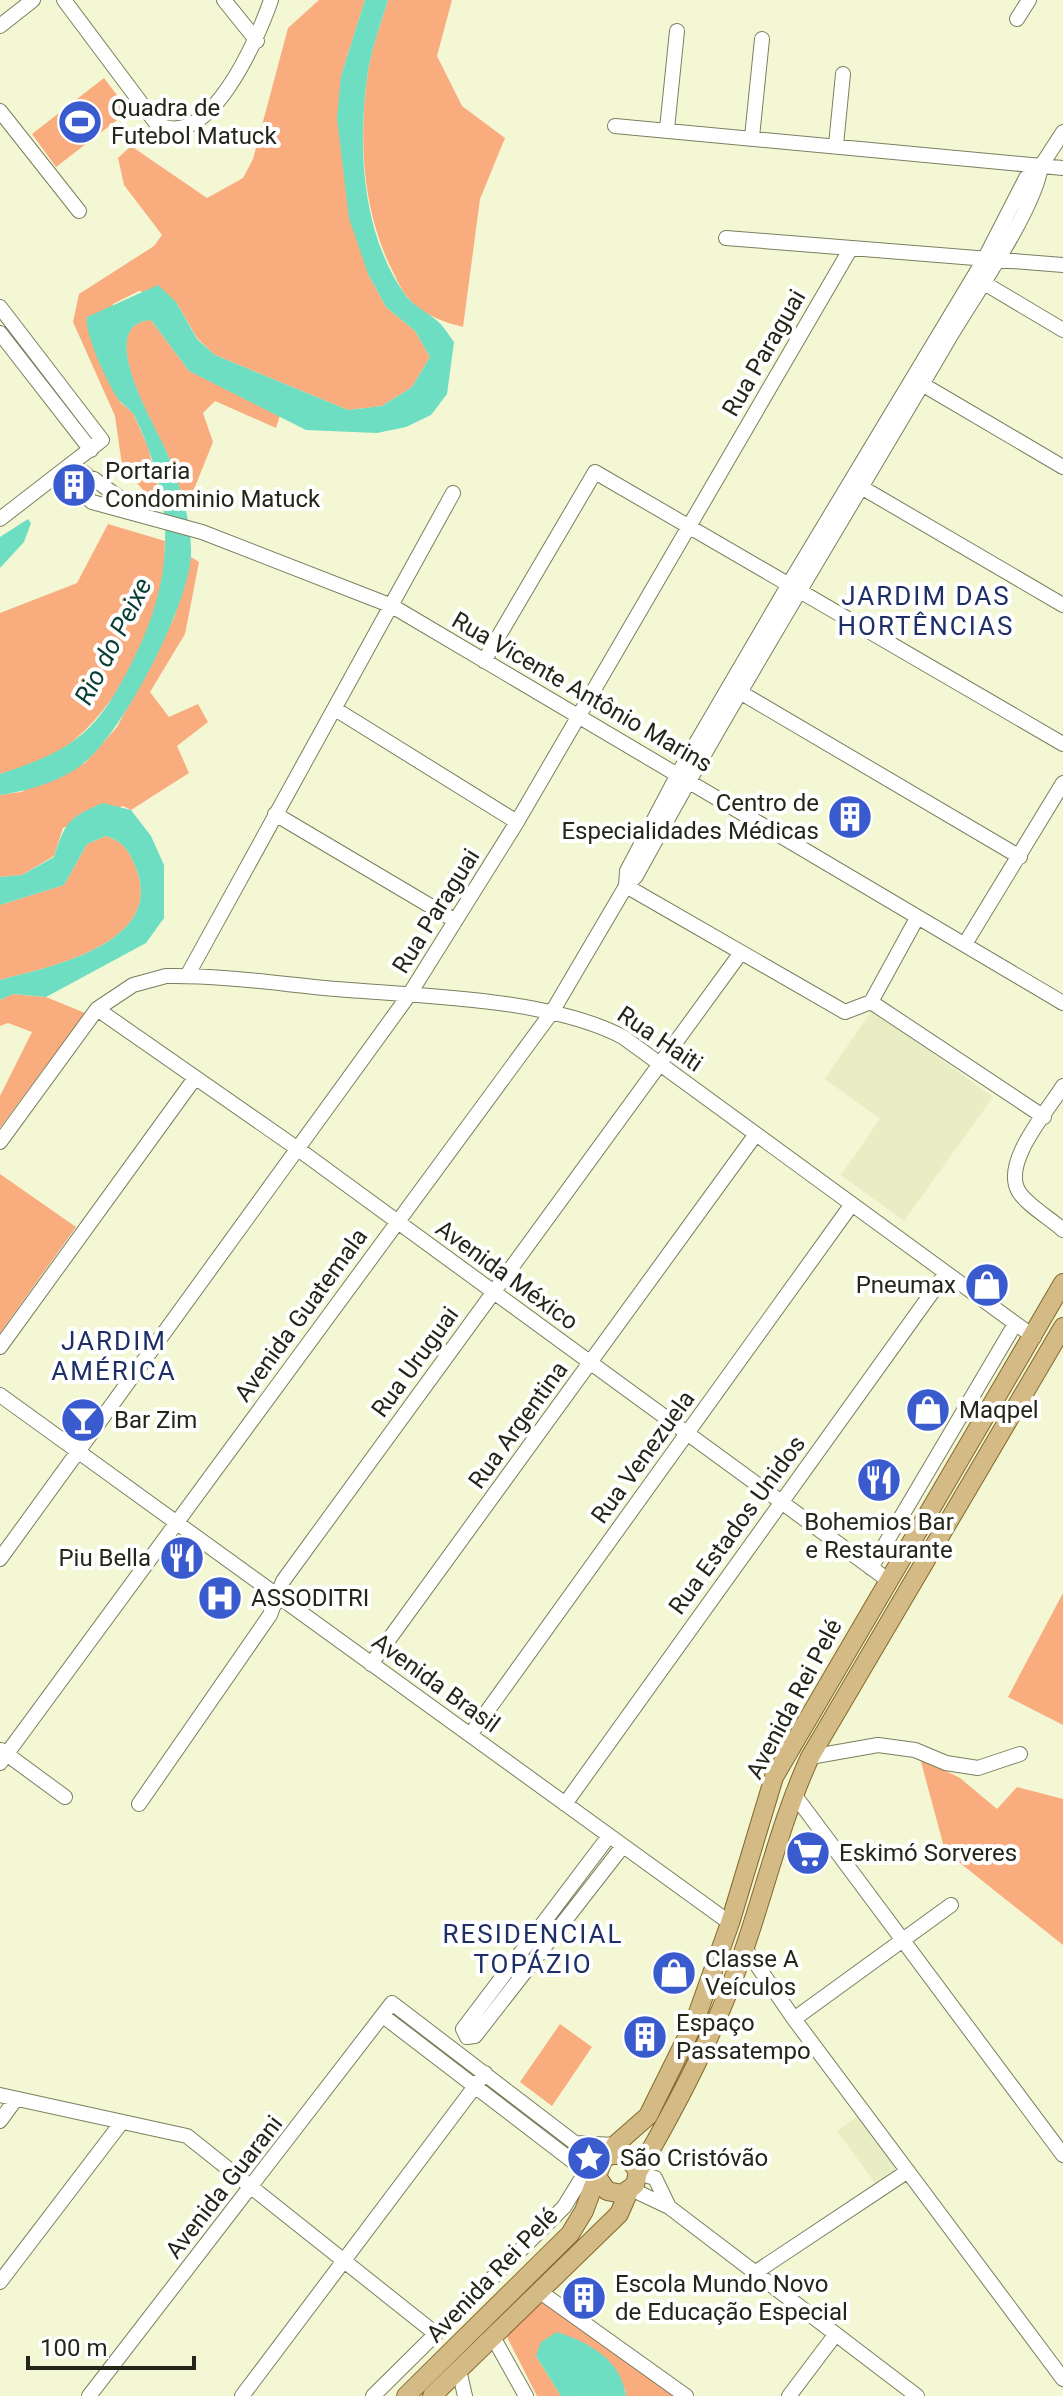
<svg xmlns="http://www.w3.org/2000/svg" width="1063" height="2396" font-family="Roboto,sans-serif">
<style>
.built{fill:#e8edc3}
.green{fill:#f9ad7f}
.water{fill:#6ddec1}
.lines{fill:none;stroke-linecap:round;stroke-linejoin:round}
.minor-tunnel{stroke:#cacdaf;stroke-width:14;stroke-dasharray:14 7;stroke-linecap:butt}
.minor-casing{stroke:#7b7f5f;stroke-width:16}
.major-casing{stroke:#84682b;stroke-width:20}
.minor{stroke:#fff;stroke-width:14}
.major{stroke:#d4ba85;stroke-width:18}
.labels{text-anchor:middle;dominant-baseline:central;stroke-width:8;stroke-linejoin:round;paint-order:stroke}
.poi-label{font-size:24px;fill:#242619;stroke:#fff;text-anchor:start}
.street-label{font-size:24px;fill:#242619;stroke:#fff}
.neighbourhood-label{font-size:26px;letter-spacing:2px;fill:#1d2f66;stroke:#fff}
.water-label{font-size:26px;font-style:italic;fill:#083d32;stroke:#fff}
</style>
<rect width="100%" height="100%" fill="#f3f7d4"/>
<path class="built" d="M872 1010 993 1097 904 1221 841 1175 880 1119 825 1079Z
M858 2116 896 2168 875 2183 837 2131Z"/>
<path class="green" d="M319 0H365L341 76 368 274 386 307 415 331 430 357 412 387 382 406 348 410 215 355 197 338 176 302 139 291 113 304 101 359 120 402 133 413 148 447 163 506 154 503 122 465 115 416 73 322 79 294 154 246 162 235 124 185 118 158 131 146 207 198 243 178 253 159 288 28Z
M388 0H452L437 56 462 106 505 138 480 199 463 327C444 322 429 317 414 304 404 296 399 284 394 274 362 213 358 138 368 71 372 47 381 23 388 0Z
M104 78 129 111 56 167 32 134Z
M151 320 189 371 280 415 276 428 215 401 203 413 213 442 186 509C180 491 175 472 168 455 158 431 91 324 151 320Z
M108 524 165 541C164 553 166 566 164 577 155 640 105 730 47 758 32 765 15 769 0 774V613L77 583Z
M191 557 199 562 185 634 150 692 169 717 198 704 208 722 177 746 189 773 131 810 123 806 63 828 54 856 22 875 0 877V795L21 792 85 763 117 727 174 618Z
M106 836C125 842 131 854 137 871 163 944 50 967 0 980V905L64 885 87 844Z
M12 994 46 997 85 1013 0 1128V1096L32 1032 8 1023 0 1026V1000Z
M0 1174 76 1227 0 1333Z
M1063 1593V1725L1008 1697Z
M920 1758 960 1778 997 1809 1017 1787 1063 1799V1945L945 1851Z
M560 2024 592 2047 552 2106 520 2082Z
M545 2300 674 2396H626L625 2389 536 2356 561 2396H537L506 2335Z"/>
<path class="water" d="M365 0H388C381 23 372 47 368 71 357 144 361 234 406 296 414 306 425 311 435 319 443 325 448 334 454 342L447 394 431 415 406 427 377 433 306 430 189 371 151 320C91 325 159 431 168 455 180 486 192 522 191 555 189 605 123 732 84 763 62 781 28 791 0 795V774C29 764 57 755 81 735 103 717 117 691 130 666 175 580 177 506 135 417 132 410 124 406 119 400 108 385 84 333 87 317L158 285 176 302 197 339 215 355 348 410 382 406 412 387 430 357 415 331 386 307 368 274 349 218 337 118 341 76Z
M28 519 31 523 24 542 0 568V537Z
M103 803 131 810 151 836 164 865V918L146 943 46 997 13 994 0 1000V980C50 967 163 944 137 871 131 854 125 842 106 836L87 844 64 885 0 905V877L22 875 54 857C65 822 69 817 103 803Z
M557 2332C588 2342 621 2359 626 2396H561L536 2356 541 2342Z"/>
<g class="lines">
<path class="minor-tunnel" d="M83 470 94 479"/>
<g class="minor-casing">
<path id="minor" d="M64 0 156 123C208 155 258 38 271 0
M224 0 257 41
M1017 19 1029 0
M0 26 33 0
M0 111 79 211
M615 126 1063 168
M667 129 677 31
M752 137 762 39
M836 145 843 74
M726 238 1063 265
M974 277 1063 330
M0 307 102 440 0 519
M0 333 91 450
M915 380 1063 467
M94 479 137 511
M861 487 1063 605
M79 490 92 502 202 532 392 606 1063 1003
M484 661 595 472 1063 744
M733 688 1020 857
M335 709 517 822
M275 814 454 920
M626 886 627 871 678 774 789 584 985 258 1026 178 1041 166 1063 132
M626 886 845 1012 871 1002
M965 944 1063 783
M187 976 453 493
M871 1002 1044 1117
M871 1002 917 918
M97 1009 298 1149 888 1580
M1063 1086C1047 1112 1001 1163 1019 1192 1028 1206 1050 1218 1063 1230
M0 1142 97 1009 133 985 166 976C222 975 280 984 336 989 421 996 549 998 623 1037L1034 1337
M0 1347 195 1078
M0 1395 730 1923
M0 1559 409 995 517 822 851 248
M871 1568 1015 1324
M371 1664 756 1134
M470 1735 852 1204
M1 1750 65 1797
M810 1757 878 1745 915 1750 946 1763 978 1768 1020 1754
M0 1763 552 1012 626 886 636 876C735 695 843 520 947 342 972 299 1035 210 1041 166
M793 1793 1063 2155
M139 1804 270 1615 283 1581 740 954
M565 1804 946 1273
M609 1836 463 2029 467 2037 475 2036 623 1846
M745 1948 794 2019 1063 2379
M383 2016 571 2160 598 2176
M794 2019 951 1905
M0 2095 187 2136 436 2334
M0 2121 16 2099
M638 2173 655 2178 669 2207
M631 2189 669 2207 917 2396
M753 2274 908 2171
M0 2282 122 2122
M539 2291 686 2396
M493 2337 526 2396
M459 2370 465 2396
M89 2396 392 2003 575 2143 615 2145 618 2150
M242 2396 485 2073
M373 2396 564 2207 580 2181 598 2177
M789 2396 835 2335"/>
</g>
<g class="major-casing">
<path id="major" d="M610 2155 615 2145 648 2116 695 2021 730 1923 774 1777 1063 1283
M638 2172C681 2098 717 2028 745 1947 767 1883 782 1818 810 1757L1063 1327
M406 2396 570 2234 584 2211 603 2160 610 2155H627L638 2172 635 2185 622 2194 607 2191 598 2178
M432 2396 619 2214 629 2191"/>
</g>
<use href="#minor" class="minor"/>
<use href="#major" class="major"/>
</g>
<defs>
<g id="stadium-disc" transform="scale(2.3)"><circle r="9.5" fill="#3a5bcd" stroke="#fff"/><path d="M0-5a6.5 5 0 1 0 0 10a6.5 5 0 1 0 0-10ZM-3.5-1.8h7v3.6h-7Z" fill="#fff"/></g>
<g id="building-disc" transform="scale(2.3)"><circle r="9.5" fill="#3a5bcd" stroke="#fff"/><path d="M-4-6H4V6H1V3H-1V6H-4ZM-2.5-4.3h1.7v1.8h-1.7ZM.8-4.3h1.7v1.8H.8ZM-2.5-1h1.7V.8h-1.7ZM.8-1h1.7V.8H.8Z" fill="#fff"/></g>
<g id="shop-disc" transform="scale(2.3)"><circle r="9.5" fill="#3a5bcd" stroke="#fff"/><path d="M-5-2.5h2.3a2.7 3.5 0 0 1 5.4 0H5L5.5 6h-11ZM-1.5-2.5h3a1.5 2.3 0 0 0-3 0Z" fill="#fff"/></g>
<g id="bar-disc" transform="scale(2.3)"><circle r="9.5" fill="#3a5bcd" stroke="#fff"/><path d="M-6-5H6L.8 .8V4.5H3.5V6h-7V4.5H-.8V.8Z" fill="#fff"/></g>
<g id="restaurant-disc" transform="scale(2.3)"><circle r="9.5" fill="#3a5bcd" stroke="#fff"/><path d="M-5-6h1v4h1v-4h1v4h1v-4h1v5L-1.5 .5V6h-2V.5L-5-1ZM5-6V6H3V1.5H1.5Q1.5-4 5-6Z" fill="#fff"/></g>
<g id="hospital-disc" transform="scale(2.3)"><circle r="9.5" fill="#3a5bcd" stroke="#fff"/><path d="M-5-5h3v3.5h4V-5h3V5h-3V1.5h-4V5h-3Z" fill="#fff"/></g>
<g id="supermarket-disc" transform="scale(2.3)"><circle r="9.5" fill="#3a5bcd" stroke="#fff"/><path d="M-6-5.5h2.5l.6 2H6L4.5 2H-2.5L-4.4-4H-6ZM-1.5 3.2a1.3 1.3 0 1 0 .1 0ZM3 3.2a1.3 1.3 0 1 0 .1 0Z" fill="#fff"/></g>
<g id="sight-disc" transform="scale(2.3)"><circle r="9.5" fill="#3a5bcd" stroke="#fff"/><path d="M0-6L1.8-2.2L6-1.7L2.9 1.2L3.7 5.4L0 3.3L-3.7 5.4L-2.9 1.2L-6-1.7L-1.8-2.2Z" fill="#fff"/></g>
</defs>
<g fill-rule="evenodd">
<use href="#stadium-disc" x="80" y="122"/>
<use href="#building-disc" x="74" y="485"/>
<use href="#building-disc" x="850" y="817"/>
<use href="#shop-disc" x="987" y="1285"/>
<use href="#shop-disc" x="928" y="1410"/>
<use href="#bar-disc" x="83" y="1420"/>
<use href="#restaurant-disc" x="879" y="1480"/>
<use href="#restaurant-disc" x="182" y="1558"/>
<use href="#hospital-disc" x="220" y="1598"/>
<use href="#supermarket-disc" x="808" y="1853"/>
<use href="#shop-disc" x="674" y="1973"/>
<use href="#building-disc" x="645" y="2037"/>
<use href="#sight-disc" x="589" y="2158"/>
<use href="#building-disc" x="584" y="2298"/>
</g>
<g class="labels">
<g class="poi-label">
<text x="111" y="108">Quadra de<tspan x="111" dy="28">Futebol Matuck</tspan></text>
<text x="105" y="471">Portaria<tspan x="105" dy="28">Condominio Matuck</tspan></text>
<text x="819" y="803" text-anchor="end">Centro de<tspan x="819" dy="28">Especialidades Médicas</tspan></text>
<text x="956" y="1285" text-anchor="end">Pneumax</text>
<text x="959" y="1410">Maqpel</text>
<text x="114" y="1420">Bar Zim</text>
<text x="879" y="1522" text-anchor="middle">Bohemios Bar<tspan x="879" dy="28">e Restaurante</tspan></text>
<text x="151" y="1558" text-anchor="end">Piu Bella</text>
<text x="251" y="1598">ASSODITRI</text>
<text x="839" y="1853">Eskimó Sorveres</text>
<text x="705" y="1959">Classe A<tspan x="705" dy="28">Veículos</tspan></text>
<text x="676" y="2023">Espaço<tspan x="676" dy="28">Passatempo</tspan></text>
<text x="620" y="2158">São Cristóvão</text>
<text x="615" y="2284">Escola Mundo Novo<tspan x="615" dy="28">de Educação Especial</tspan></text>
</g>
<g class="street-label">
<text transform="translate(764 353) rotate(-60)">Rua Paraguai</text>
<text transform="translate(582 692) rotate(30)">Rua Vicente Antônio Marins</text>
<text transform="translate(436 911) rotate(-58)">Rua Paraguai</text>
<text transform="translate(660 1039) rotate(34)">Rua Haiti</text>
<text transform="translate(507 1275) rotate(36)">Avenida México</text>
<text transform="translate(301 1315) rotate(-54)">Avenida Guatemala</text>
<text transform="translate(415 1362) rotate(-54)">Rua Uruguai</text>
<text transform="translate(518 1425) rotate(-54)">Rua Argentina</text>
<text transform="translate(643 1457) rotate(-54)">Rua Venezuela</text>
<text transform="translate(737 1525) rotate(-54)">Rua Estados Unidos</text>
<text transform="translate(436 1683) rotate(36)">Avenida Brasil</text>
<text transform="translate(794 1699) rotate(-62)">Avenida Rei Pelé</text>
<text transform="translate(224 2187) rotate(-52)">Avenida Guarani</text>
<text transform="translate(492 2275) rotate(-46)">Avenida Rei Pelé</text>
</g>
<g class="neighbourhood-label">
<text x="926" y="596">JARDIM DAS<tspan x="926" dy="30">HORTÊNCIAS</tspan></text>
<text x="114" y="1341">JARDIM<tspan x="114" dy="30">AMÉRICA</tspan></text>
<text x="533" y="1934">RESIDENCIAL<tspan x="533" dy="30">TOPÁZIO</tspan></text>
</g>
<g class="water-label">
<text transform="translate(113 641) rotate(-63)">Rio do Peixe</text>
</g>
</g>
<path d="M28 2356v12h166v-12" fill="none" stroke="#242619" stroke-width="4"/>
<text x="40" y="2356" font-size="24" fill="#242619" stroke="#ffffff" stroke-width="6" paint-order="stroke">100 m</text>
</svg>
